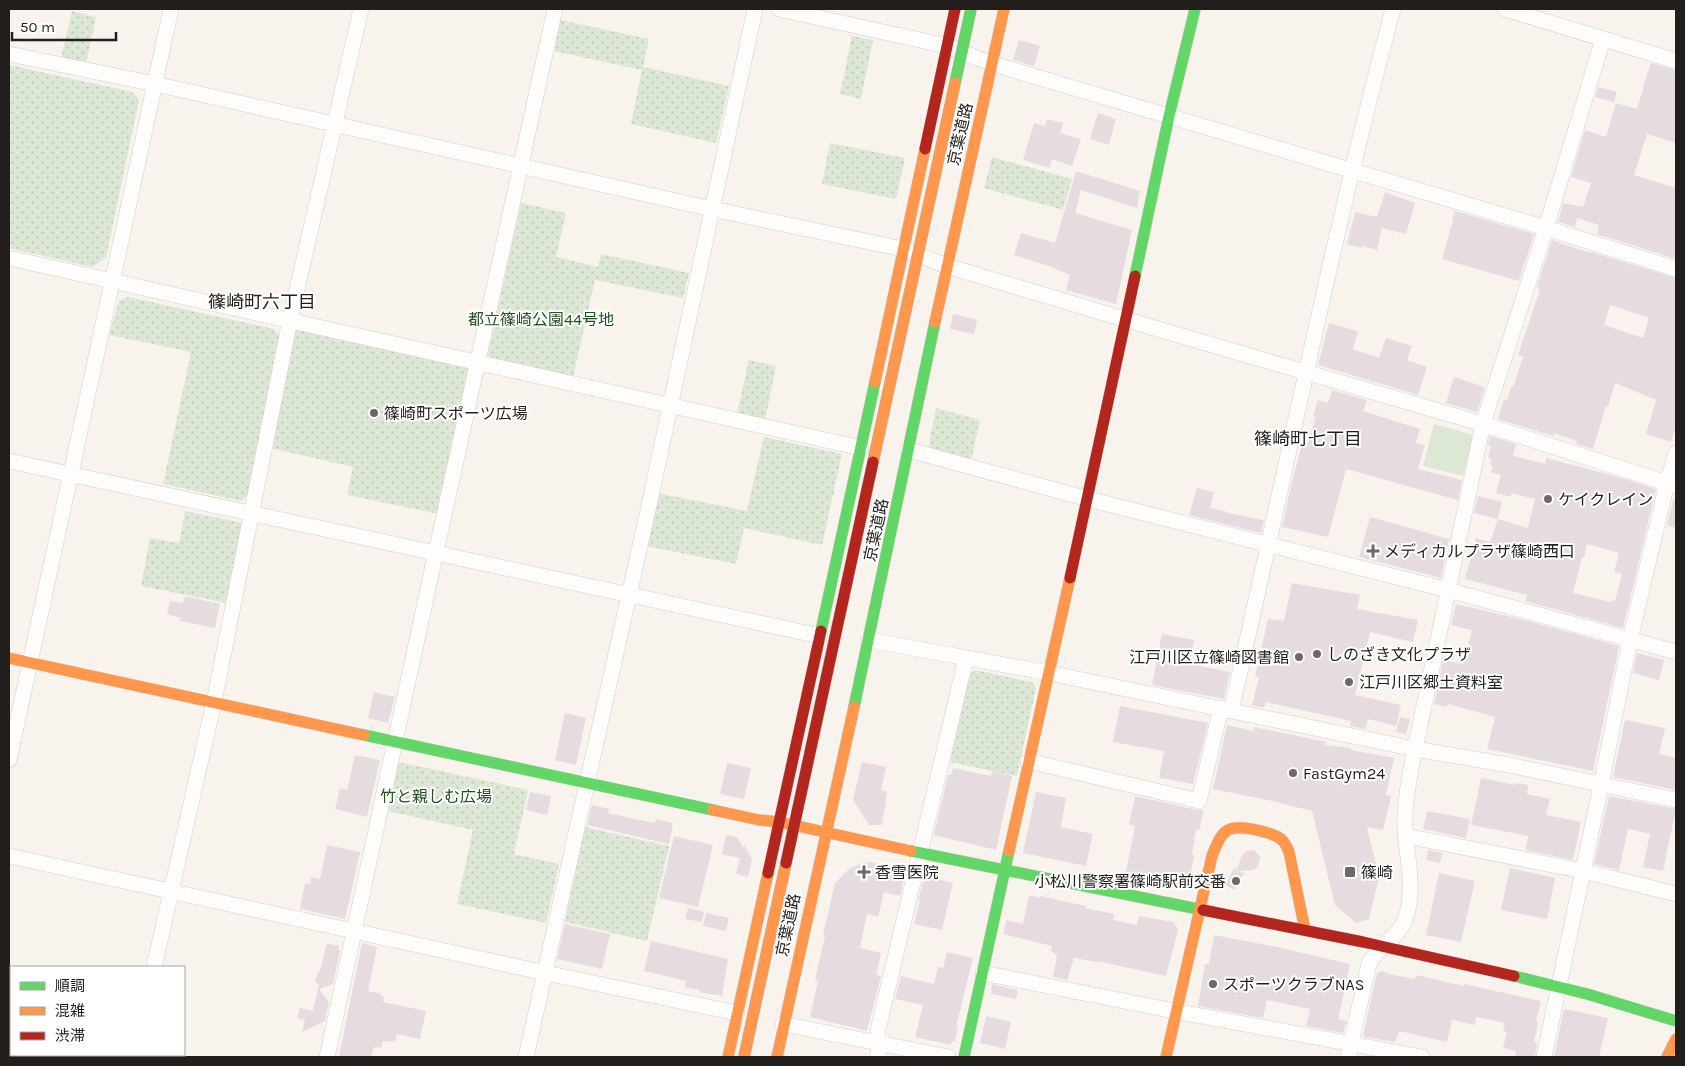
<svg xmlns="http://www.w3.org/2000/svg" width="1685" height="1066" font-family="Karla,'Noto Sans JP',sans-serif">
<style>
.grass{fill:#dce7d6}
.park{fill:url(#park-dots)}
.building{fill:#e6dce0;fill-rule:evenodd}
.lines{fill:none;stroke-linecap:round;stroke-linejoin:round}
.street-casing{stroke:#d4cfcb;stroke-width:16}
.fast-casing{stroke:#d4cfcb;stroke-width:12}
.slow-casing{stroke:#d4cfcb;stroke-width:12}
.jam-casing{stroke:#d4cfcb;stroke-width:12}
.street{stroke:#fefdfc;stroke-width:15}
.fast{stroke:#63d668;stroke-width:11}
.slow{stroke:#ff974d;stroke-width:11}
.jam{stroke:#b3261e;stroke-width:11}
.fast-bridge-casing{stroke:#c1b2b2;stroke-width:12;stroke-linecap:butt}
.slow-bridge-casing{stroke:#c1b2b2;stroke-width:12;stroke-linecap:butt}
.jam-bridge-casing{stroke:#c1b2b2;stroke-width:12;stroke-linecap:butt}
.fast-bridge{stroke:#63d668;stroke-width:11}
.slow-bridge{stroke:#ff974d;stroke-width:11}
.jam-bridge{stroke:#b3261e;stroke-width:11}
.poi-dot{fill:#6d6965;stroke:#fff;stroke-width:2}
.labels{text-anchor:middle;dominant-baseline:central;stroke-width:4;stroke-linejoin:round;paint-order:stroke}
.street-label{font-size:16px;fill:#221e1b;stroke:#fff}
.park-label{font-size:16px;fill:#215021;stroke:#fff}
.poi-label{font-size:16px;fill:#221e1b;stroke:#fff;text-anchor:start}
.neighbourhood-label{font-size:18px;fill:#221e1b;stroke:#fff}
</style>
<defs>
<pattern id="park-dots" width="8" height="8" patternUnits="userSpaceOnUse" patternTransform="scale(1.25)"><rect width="8" height="8" fill="#dce7d6"/><path d="M2 2h.1M6 6h.1" fill="none" stroke="#bcc6b7" stroke-width="1.8" stroke-linecap="round"/></pattern>
</defs>
<rect width="100%" height="100%" fill="#f9f3ee"/>
<path class="grass" d="M1434 424 1474 435 1463 476 1423 466Z"/>
<path class="park" d="M72 11 96 17 86 63 61 58Z
M560 20 649 39 643 67 729 86 716 143 631 124 642 70 554 51Z
M852 36 873 40 861 99 840 94Z
M9 65 132 92 139 100 106 258 92 267 9 248Z
M830 143 905 158 896 199 822 184Z
M992 157 1072 179 1063 210 984 188Z
M521 203 566 213 556 257 598 267 601 254 689 273 683 298 595 280 573 377 490 359 488 354Z
M128 297 274 329 280 338 249 494 241 501 163 484 191 352 109 335 119 301Z
M296 328 472 368 439 514 347 495 353 467 270 448Z
M749 360 776 366 765 420 737 414Z
M936 408 980 420 971 461 928 450Z
M764 437 842 454 822 545 744 528 736 564 646 546 657 493 747 511Z
M185 511 243 523 227 603 141 586 150 538 179 543Z
M975 670 1032 682 1036 688 1017 776 950 762 970 674Z
M399 762 528 790 514 854 559 864 546 923 457 904 473 830 388 811Z
M585 827 669 846 647 941 565 922Z"/>
<path class="building" d="M1019 40 1040 46 1034 66 1013 60Z
M1651 63 1676 70V143L1647 134 1634 175 1676 188V259L1597 234 1599 225 1577 218 1575 227 1558 222 1563 203 1583 207 1591 183 1571 177 1585 130 1606 137 1616 103 1637 109 1644 86H1643Z
M1598 87 1617 92 1614 102 1595 97Z
M1098 113 1116 119 1109 145 1090 139Z
M1047 119 1063 123 1060 133 1081 139 1072 166 1052 159 1050 168 1023 160 1034 123 1045 126Z
M1076 171 1140 191 1137 208 1081 190 1075 213 1132 230 1116 304 1066 290 1070 275 1055 269V268L1014 255 1021 233 1055 243Z
M1385 192 1415 203 1406 234 1382 228 1377 250 1362 246 1361 248 1347 244 1355 212 1377 217Z
M1455 211 1534 234 1519 281 1442 259 1453 221H1452Z
M1552 240 1590 253 1591 252 1676 278V426L1671 442 1646 434 1656 400 1615 383 1608 407 1606 406 1593 449 1576 444 1577 441 1554 433 1553 436 1498 419 1504 399 1507 400 1511 387H1513L1523 357 1518 355 1540 290 1537 287ZM1610 305 1649 318 1643 338 1604 325Z
M953 314 977 320 974 334 950 329Z
M1329 323 1358 331 1353 349 1379 358 1386 338 1412 346 1407 360 1427 367 1418 395 1318 365Z
M1454 377 1485 387 1477 412 1446 403Z
M1332 390 1367 400 1363 411 1420 429 1416 443 1425 445 1418 469 1462 480 1458 500 1346 469 1328 537 1282 527 1294 473 1303 442 1308 443 1316 417 1313 416 1318 400 1328 403Z
M1490 436 1516 444 1513 456 1545 464 1546 458 1619 477 1656 489 1623 628 1525 601 1527 595 1465 579 1476 538 1490 542 1498 519 1528 528 1535 499 1512 493 1511 497 1496 493 1501 475 1491 472 1493 466 1490 465 1492 459 1488 458 1491 446 1488 445ZM1587 544 1619 553 1614 572 1622 574 1615 601 1612 600 1611 602 1573 593 1582 557 1584 558Z
M1197 488 1214 492 1210 508 1228 512 1227 513 1264 520 1261 533 1189 515Z
M1478 496 1502 502 1498 519 1474 513Z
M1673 500 1676 501V528L1667 525Z
M1370 517 1449 539 1441 578 1359 557Z
M1292 583 1360 595 1357 609 1418 620 1413 642 1370 632 1355 695 1401 705 1396 726 1368 719 1366 729 1350 726 1351 721 1266 702 1264 708 1252 705 1259 677H1255L1268 619 1284 621Z
M185 596 220 604 215 628 180 621 181 618 167 614 170 601 183 603Z
M1456 604 1520 619 1619 646 1593 771 1487 749 1495 717 1448 704 1447 707 1434 704 1443 660 1463 664 1472 630 1451 625Z
M1162 634 1194 640 1189 664 1230 672 1224 699 1152 685Z
M1637 653 1664 660 1659 680 1633 673Z
M374 692 395 697 388 723 368 718Z
M1120 706 1208 723 1193 784 1159 778 1164 751 1113 742Z
M565 713 586 718 576 765 555 760Z
M1400 717 1410 719 1406 734 1396 732Z
M1625 720 1665 728 1659 754 1676 758V790L1613 777Z
M1227 725 1253 731 1254 727 1326 742 1325 745 1351 748V750L1394 758 1386 795 1391 796 1383 830 1367 827 1379 877 1369 919 1356 923 1335 905 1312 811 1272 801 1213 789Z
M355 755 380 760 367 817 335 809 340 788 347 790Z
M862 762 886 767 881 790 887 792 882 825H869L853 800Z
M727 763 751 768 744 799 720 794Z
M953 768 991 776 992 771 1012 776 996 850 934 835 948 775H951Z
M1481 778 1515 785 1516 783 1528 785 1527 794 1550 799 1546 815 1581 822 1573 860 1526 850 1528 836 1471 825Z
M530 792 551 796 547 815 526 810Z
M1036 792 1066 798 1061 827 1093 834 1086 866 1023 853Z
M1135 796 1197 810H1204L1199 830H1196L1192 855H1194L1189 882 1181 887 1125 876 1135 826 1129 824Z
M1609 796 1676 809 1663 871 1643 867 1650 834 1628 829 1619 870 1594 864Z
M592 805 609 809 608 813 644 821 655 823 656 819 673 823 669 844 587 825Z
M1427 811 1470 819 1466 838 1423 829Z
M726 835 737 837 743 848 744 844 752 859 748 877 736 874 740 858 722 854Z
M674 836 713 845 698 907 659 898Z
M327 845 360 852 345 919 300 909 305 883 310 884 311 877 320 879Z
M1253 850 1256 852 1260 857 1258 867 1253 870 1240 871 1244 873 1235 890 1225 885 1234 868 1237 869 1242 855 1246 851Z
M1428 850 1442 853 1440 863 1426 860Z
M869 862 902 870 905 873 900 896 884 892 878 917 867 914 860 948 881 953 876 975 881 976 867 1031 810 1017 818 981 815 980 825 936 823 935 835 883 849 869 862 863Z
M1510 868 1555 878 1547 919 1501 910Z
M1439 873 1475 881 1461 942 1426 935Z
M925 876 953 883 942 930 914 924 920 900H918Z
M1029 895 1040 898V896L1086 906 1085 908 1114 914 1113 920 1137 925 1139 916 1173 922 1178 930 1166 976 1097 961V962L1074 958 1067 980 1053 977 1057 956 1051 950 1052 946 1003 934 1006 920 1023 924Z
M688 908 704 912 702 922 685 919Z
M706 913 729 918 726 931 703 926Z
M565 924 610 934 602 969 557 959Z
M1214 935 1277 947 1350 964 1338 1019 1347 1021 1343 1033 1306 1026 1310 1009 1267 1000 1263 1018 1198 1006 1205 964H1209Z
M651 941 728 959 722 996 699 992 700 990 685 987 686 981 644 971Z
M327 943 339 946 338 950H340L333 984 319 989 329 1002 325 1021 302 1032 305 1020 297 1018 300 1008 313 1011 319 984 315 982 318 971H320Z
M362 943 377 947 368 991 381 994V996L384 997 383 1002 426 1011 420 1039 397 1034 395 1042 383 1041 381 1048 374 1047 371 1057H339Z
M947 952 973 958 956 1027H958L955 1041H952L951 1045 915 1037 923 1005 895 999 901 976 934 984 938 967 943 968Z
M1382 971 1389 974 1415 979 1416 975 1464 986V984L1541 1001 1536 1021 1538 1022 1534 1042 1537 1043 1535 1057H1515L1516 1051 1503 1048 1507 1032 1503 1031 1505 1023 1476 1017 1475 1025 1452 1020 1447 1042 1399 1031 1395 1042 1365 1037 1363 1035 1377 973Z
M992 984 1018 990 1016 999 991 994Z
M1564 1009 1608 1018 1599 1057H1554Z
M986 1016 1011 1022 1005 1049 980 1043Z"/>
<g class="lines">
<g class="street-casing">
<path id="street" d="M779 9 947 46 993 64 1546 228 1676 269
M1505 9 1676 61
M9 54 155 84 712 209 903 249 947 266 1127 320 1483 424 1676 486
M9 258 861 448
M909 450 1088 499 1448 590 1676 652
M9 461 820 636
M869 640 1049 673 1415 749 1509 765 1676 800
M1231 711C1285 477 1331 241 1393 9
M9 760 171 9
M1028 761 1199 801 1221 708
M1406 836 1583 871 1676 894
M9 856 546 973 737 1013
M154 967 214 702 290 320 361 9
M983 973 1164 1009 1422 1057
M783 1024 948 1057
M136 1057V1055
M327 1057 434 561 555 9
M526 1057 650 501 755 9
M878 1057V1030L966 658
M1348 1057 1369 964C1377 947 1398 938 1405 920 1416 890 1407 860 1405 829 1404 802 1410 775 1415 749L1483 424 1546 228 1603 39
M1544 1057 1601 785 1630 640 1667 483 1676 453"/>
</g>
<g class="fast-casing">
<path id="fast" d="M1135 276 1169 116 1195 9
M821 631 875 382
M854 707 935 322
M364 735 713 810
M911 851 1203 910
M1514 976 1587 994 1676 1021
M964 1057 1009 851"/>
</g>
<g class="slow-casing">
<path id="slow" d="M935 322 1004 9
M875 382 925 149
M9 658 364 735
M713 810 759 820 779 822 911 851
M1009 851 1070 578
M728 1057 768 873
M777 1057 854 707
M1166 1057 1212 856C1216 847 1219 835 1228 830 1239 824 1271 832 1281 839 1285 842 1287 847 1289 852L1305 930
M1667 1057 1676 1039"/>
</g>
<g class="jam-casing">
<path id="jam" d="M925 149 955 9
M1070 578 1135 276
M768 873 821 631
M1203 910 1363 942 1514 976
M9 1051H11
M28 1055 39 1057"/>
</g>
<use href="#street" class="street"/>
<use href="#fast" class="fast"/>
<use href="#slow" class="slow"/>
<use href="#jam" class="jam"/>
<g class="fast-bridge-casing">
<path id="fast-bridge" d="M955 83 971 9"/>
</g>
<g class="slow-bridge-casing">
<path id="slow-bridge" d="M873 462 955 83
M744 1057 786 863"/>
</g>
<g class="jam-bridge-casing">
<path id="jam-bridge" d="M786 863 873 462"/>
</g>
<use href="#fast-bridge" class="fast-bridge"/>
<use href="#slow-bridge" class="slow-bridge"/>
<use href="#jam-bridge" class="jam-bridge"/>
</g>
<g class="poi-dot">
<circle cx="374" cy="413" r="5"/>
<circle cx="1548" cy="499" r="5"/>
<path d="M1370.5 543.5h5v5h5v5h-5v5h-5v-5h-5v-5h5z"/>
<circle cx="1317" cy="654" r="5"/>
<circle cx="1299" cy="657" r="5"/>
<circle cx="1349" cy="682" r="5"/>
<circle cx="1293" cy="773" r="5"/>
<path d="M861.5 864.5h5v5h5v5h-5v5h-5v-5h-5v-5h5z"/>
<rect x="1344" y="866" width="12" height="12" rx="2.5"/>
<circle cx="1236" cy="881" r="5"/>
<circle cx="1213" cy="984" r="5"/>
</g>
<g class="labels">
<g class="street-label">
<text transform="translate(960 134) rotate(-77)">京葉道路</text>
<text transform="translate(876 530) rotate(-78)">京葉道路</text>
<text transform="translate(788 925) rotate(-78)">京葉道路</text>
</g>
<g class="park-label">
<text x="541" y="319">都立篠崎公園44号地</text>
<text x="436" y="796">竹と親しむ広場</text>
</g>
<g class="poi-label">
<text x="384" y="413">篠崎町スポーツ広場</text>
<text x="1558" y="499">ケイクレイン</text>
<text x="1384" y="551">メディカルプラザ篠崎西口</text>
<text x="1327" y="654">しのざき文化プラザ</text>
<text x="1289" y="657" text-anchor="end">江戸川区立篠崎図書館</text>
<text x="1359" y="682">江戸川区郷土資料室</text>
<text x="1303" y="773">FastGym24</text>
<text x="875" y="872">香雪医院</text>
<text x="1361" y="872">篠崎</text>
<text x="1226" y="881" text-anchor="end">小松川警察署篠崎駅前交番</text>
<text x="1223" y="984">スポーツクラブNAS</text>
</g>
<g class="neighbourhood-label">
<text x="262" y="302">篠崎町六丁目</text>
<text x="1308" y="439">篠崎町七丁目</text>
</g>
</g>
<rect width="1685" height="1066" fill="none" stroke="#221e1b" stroke-width="20"/>
<rect x="10" y="966" width="175" height="90" fill="#ffffff" stroke="#a7a5a4"/>
<rect x="20" y="982" width="25" height="8" fill="#63d668" stroke="#a7a5a4"/>
<text x="55" y="991" font-size="15" fill="#221e1b">順調</text>
<rect x="20" y="1007" width="25" height="8" fill="#ff974d" stroke="#a7a5a4"/>
<text x="55" y="1016" font-size="15" fill="#221e1b">混雑</text>
<rect x="20" y="1032" width="25" height="8" fill="#b3261e" stroke="#a7a5a4"/>
<text x="55" y="1041" font-size="15" fill="#221e1b">渋滞</text>
<path d="M12 32v8h104v-8" fill="none" stroke="#221e1b" stroke-width="2.5"/>
<text x="20" y="32" font-size="15" fill="#221e1b" stroke="#ffffff" stroke-width="4" paint-order="stroke">50 m</text>
</svg>
